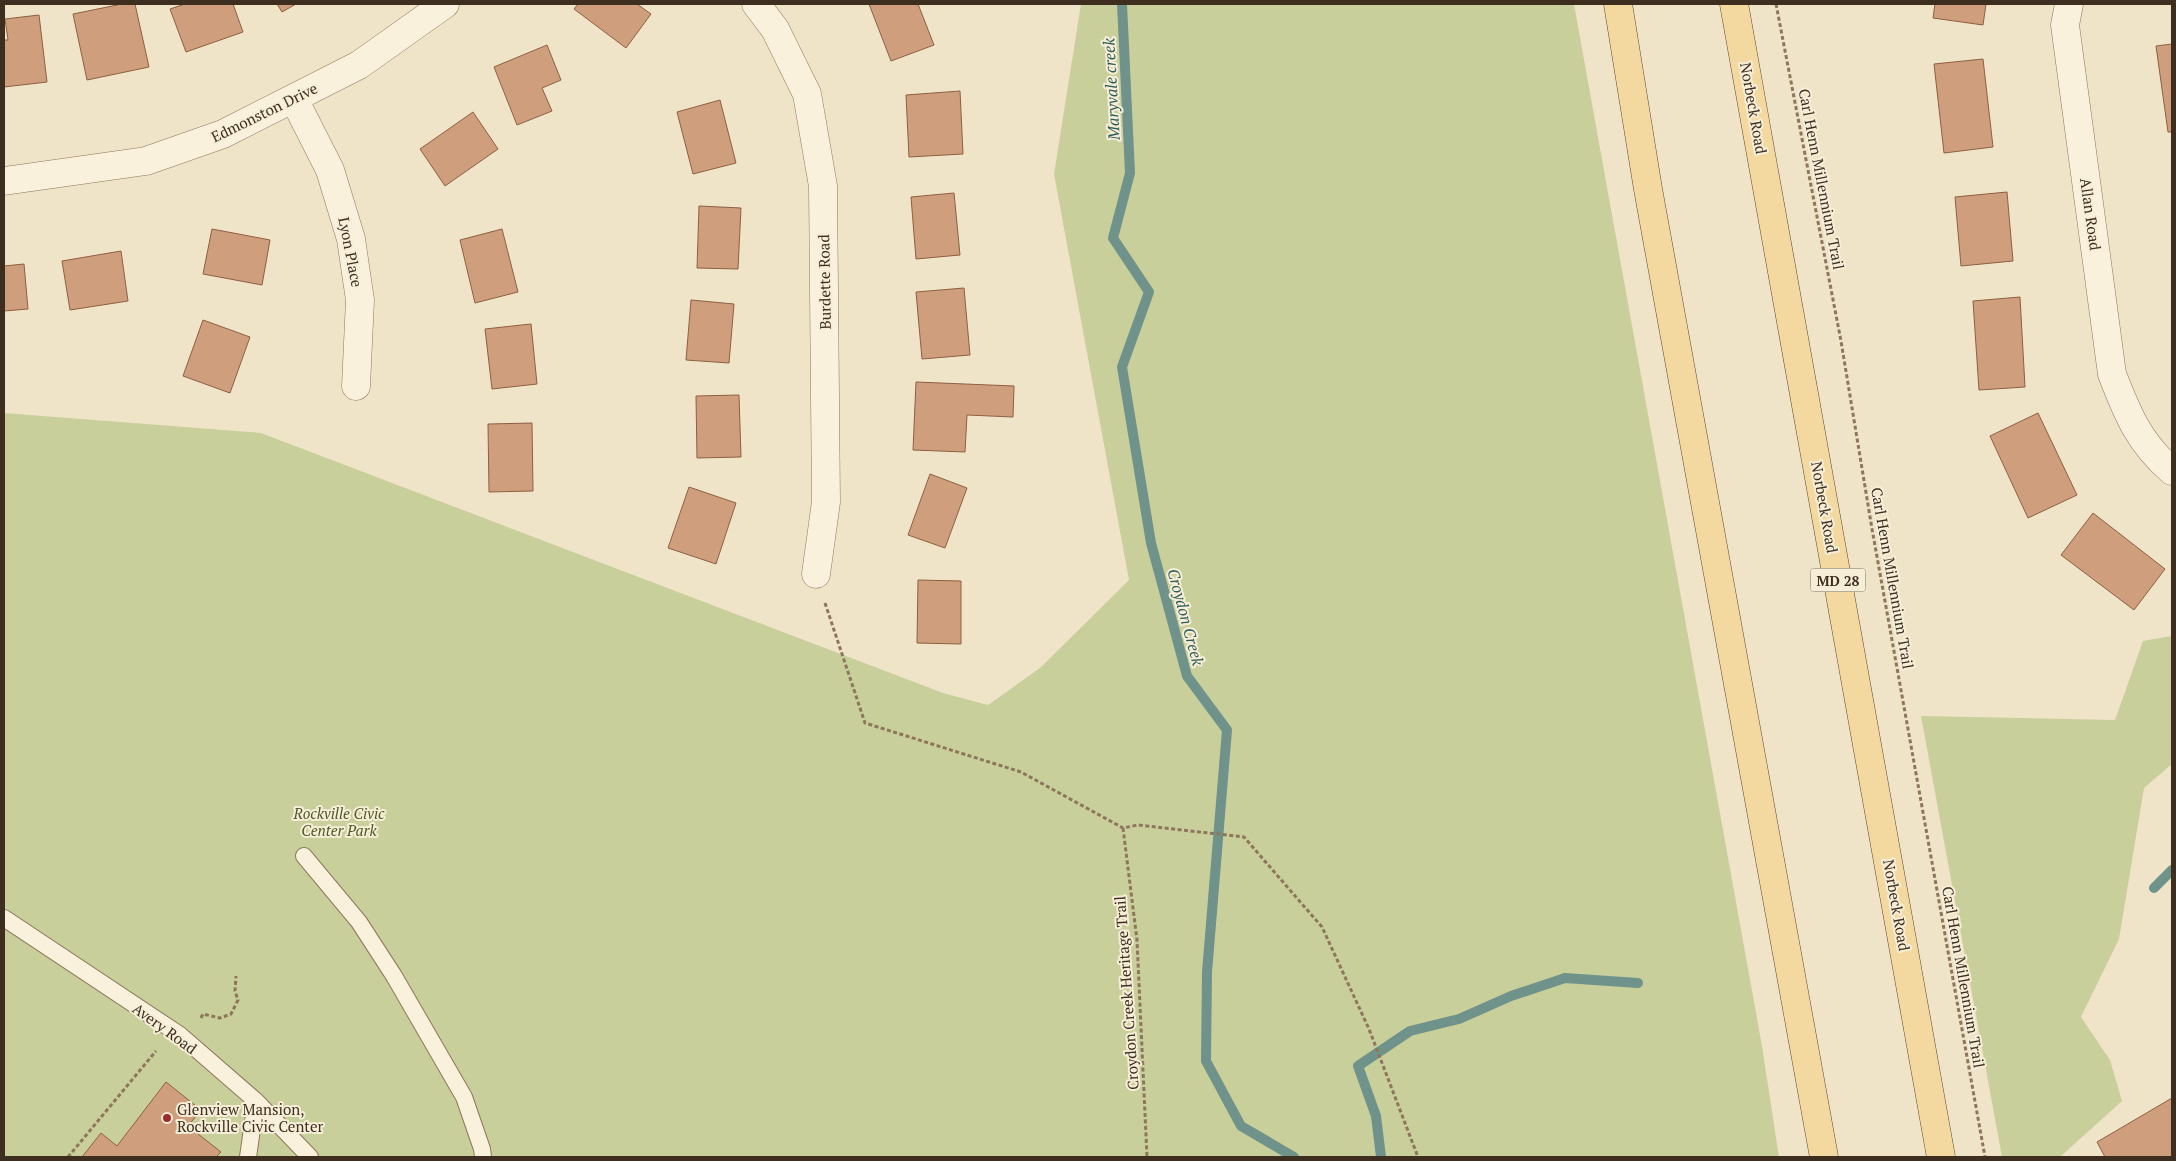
<svg xmlns="http://www.w3.org/2000/svg" width="2176" height="1161" font-family="'PT Serif',serif">
<style>
.green{fill:#c9cf9b}
.lines{fill:none;stroke-linecap:round;stroke-linejoin:round}
.stream{stroke:#6f938a;stroke-width:10}
.building{fill:#cf9f7d;stroke:#8d5f41}
.service-casing{stroke:#8d765c;stroke-width:18}
.minor-casing{stroke:#8d765c;stroke-width:29}
.primary-casing{stroke:#5b4430;stroke-width:29}
.path{stroke:#8d765c;stroke-width:3;stroke-dasharray:4 2.5;stroke-linecap:butt}
.service{stroke:#faf1dc;stroke-width:16}
.minor{stroke:#faf1dc;stroke-width:28}
.primary{stroke:#f3d9a0;stroke-width:28}
.poi-dot{fill:#9e2a2b;stroke:#f7eed8;stroke-width:2}
.labels{text-anchor:middle;dominant-baseline:central;stroke-width:4;stroke-linejoin:round;paint-order:stroke}
.shield{fill:#f7eed8;stroke:#756857;stroke-width:1}
.shield-label{font-size:14px;font-weight:bold;fill:#3d2e20}
.street-label{font-size:15px;fill:#3d2e20;stroke:#f7eed8}
.park-label{font-size:15px;font-style:italic;fill:#4d5a26;stroke:#f7eed8}
.poi-label{font-size:15px;fill:#3d2e20;stroke:#f7eed8;text-anchor:start}
.water-label{font-size:16px;font-style:italic;fill:#2f5d5a;stroke:#f7eed8}
</style>
<rect width="100%" height="100%" fill="#f0e4c8"/>
<path class="green" d="M1081 4H1574L1762 1046 1779 1157H4V413L261 433 943 693 988 705 1040 668 1129 580 1054 174Z
M2172 636V764L2144 788 2119 939 2081 1017 2110 1060 2122 1101 2060 1157H2002L1921 716 2115 720 2143 641Z"/>
<g class="lines">
<path class="stream" d="M1122 4 1130 173 1113 238 1149 292 1122 367 1151 543 1187 676 1227 730 1207 972 1206 1061 1241 1126 1294 1157
M2154 888 2172 870
M1381 1157 1376 1116 1358 1066 1410 1031 1459 1019 1511 996 1565 978 1638 983"/>
</g>
<path class="building" d="M122 4H135L149 67 87 80 73 14Z
M185 4H233L243 32 186 52 170 9Z
M277 4H296L282 12Z
M578 4H637L651 14 626 48 574 9Z
M869 4H918L934 45 891 61Z
M1935 4H1986L1983 25 1933 18Z
M39 15 47 82 4 87V40H8L5 19Z
M2172 44V132H2168L2156 46Z
M547 45 561 80 542 88 552 111 517 125 494 67Z
M1983 59 1993 147 1944 153 1934 64Z
M960 91 963 154 909 157 906 95Z
M720 100 736 163 693 174 677 112Z
M473 112 498 149 445 186 420 149Z
M2007 192 2013 261 1961 266 1955 197Z
M954 193 960 255 916 259 911 197Z
M699 206 741 208 738 269 697 268Z
M212 229 270 240 262 285 203 274Z
M502 229 518 292 475 303 460 240Z
M121 251 128 301 70 310 62 261Z
M24 264 28 309 4 311V266Z
M964 288 970 355 922 359 916 292Z
M2020 297 2025 387 1979 390 1973 301Z
M691 300 734 304 729 363 686 360Z
M203 320 250 337 230 393 183 376Z
M531 324 537 384 492 389 485 329Z
M916 382 1014 386 1013 417 967 415 965 452 913 450Z
M739 395 741 457 697 458 696 396Z
M2038 413 2077 495 2028 518 1990 436Z
M532 423 533 491 489 492 488 424Z
M930 474 967 488 945 548 908 535Z
M689 487 736 503 716 564 668 548Z
M2093 513 2165 569 2134 610 2061 555Z
M918 580 961 581V644L917 643Z
M166 1082 201 1110 188 1126 221 1152 216 1157H82L101 1133 117 1146Z
M2172 1098V1157H2105L2097 1142Z"/>
<g class="lines">
<g class="service-casing">
<path id="service" d="M304 856 359 922 394 976 464 1097 482 1149 483 1157
M4 918 180 1035 256 1101 310 1157
M248 1157 256 1101"/>
</g>
<g class="minor-casing">
<path id="minor" d="M756 4 775 29 807 94 823 186 826 502 816 574
M2069 4 2065 25 2112 374C2127 413 2139 443 2172 471
M294 99 330 170 351 239 360 300 356 386
M4 181 146 161 223 134 359 65 445 4"/>
</g>
<g class="primary-casing">
<path id="primary" d="M1618 4 1648 189 1824 1157
M1734 4 1941 1157"/>
</g>
<path class="path" d="M1776 4 1841 341 1872 529 1985 1157
M825 603 865 723 1021 772 1123 828 1138 825 1244 837 1322 927 1369 1029 1418 1157
M1123 828 1137 940 1147 1157
M201 1018 203 1014 220 1018 231 1014 238 1000 235 991 236 976
M68 1157 156 1051"/>
<use href="#service" class="service"/>
<use href="#minor" class="minor"/>
<use href="#primary" class="primary"/>
</g>
<circle class="poi-dot" cx="167" cy="1118" r="5"/>
<g class="labels">
<rect class="shield" x="1810.5" y="568.5" width="55" height="23" rx="4"/>
<g class="shield-label">
<text x="1838" y="580">MD 28</text>
</g>
<g class="street-label">
<text transform="translate(1754 108) rotate(80)">Norbeck Road</text>
<text transform="translate(264 112) rotate(-26)">Edmonston Drive</text>
<text transform="translate(1822 179) rotate(79)">Carl Henn Millennium Trail</text>
<text transform="translate(2091 214) rotate(82)">Allan Road</text>
<text transform="translate(351 252) rotate(79)">Lyon Place</text>
<text transform="translate(824 282) rotate(-91)">Burdette Road</text>
<text transform="translate(1825 507) rotate(80)">Norbeck Road</text>
<text transform="translate(1893 578) rotate(80)">Carl Henn Millennium Trail</text>
<text transform="translate(1897 905) rotate(80)">Norbeck Road</text>
<text transform="translate(1964 977) rotate(80)">Carl Henn Millennium Trail</text>
<text transform="translate(1126 993) rotate(-94)">Croydon Creek Heritage Trail</text>
<text transform="translate(165 1028) rotate(36)">Avery Road</text>
</g>
<g class="park-label">
<text x="339" y="813">Rockville Civic<tspan x="339" dy="17">Center Park</tspan></text>
</g>
<g class="poi-label">
<text x="177" y="1109">Glenview Mansion,<tspan x="177" dy="17">Rockville Civic Center</tspan></text>
</g>
<g class="water-label">
<text transform="translate(1111 89) rotate(-93)">Maryvale creek</text>
<text transform="translate(1186 617) rotate(75)">Croydon Creek</text>
</g>
</g>
<rect width="2176" height="1161" fill="none" stroke="#3d2e20" stroke-width="10"/>
</svg>
